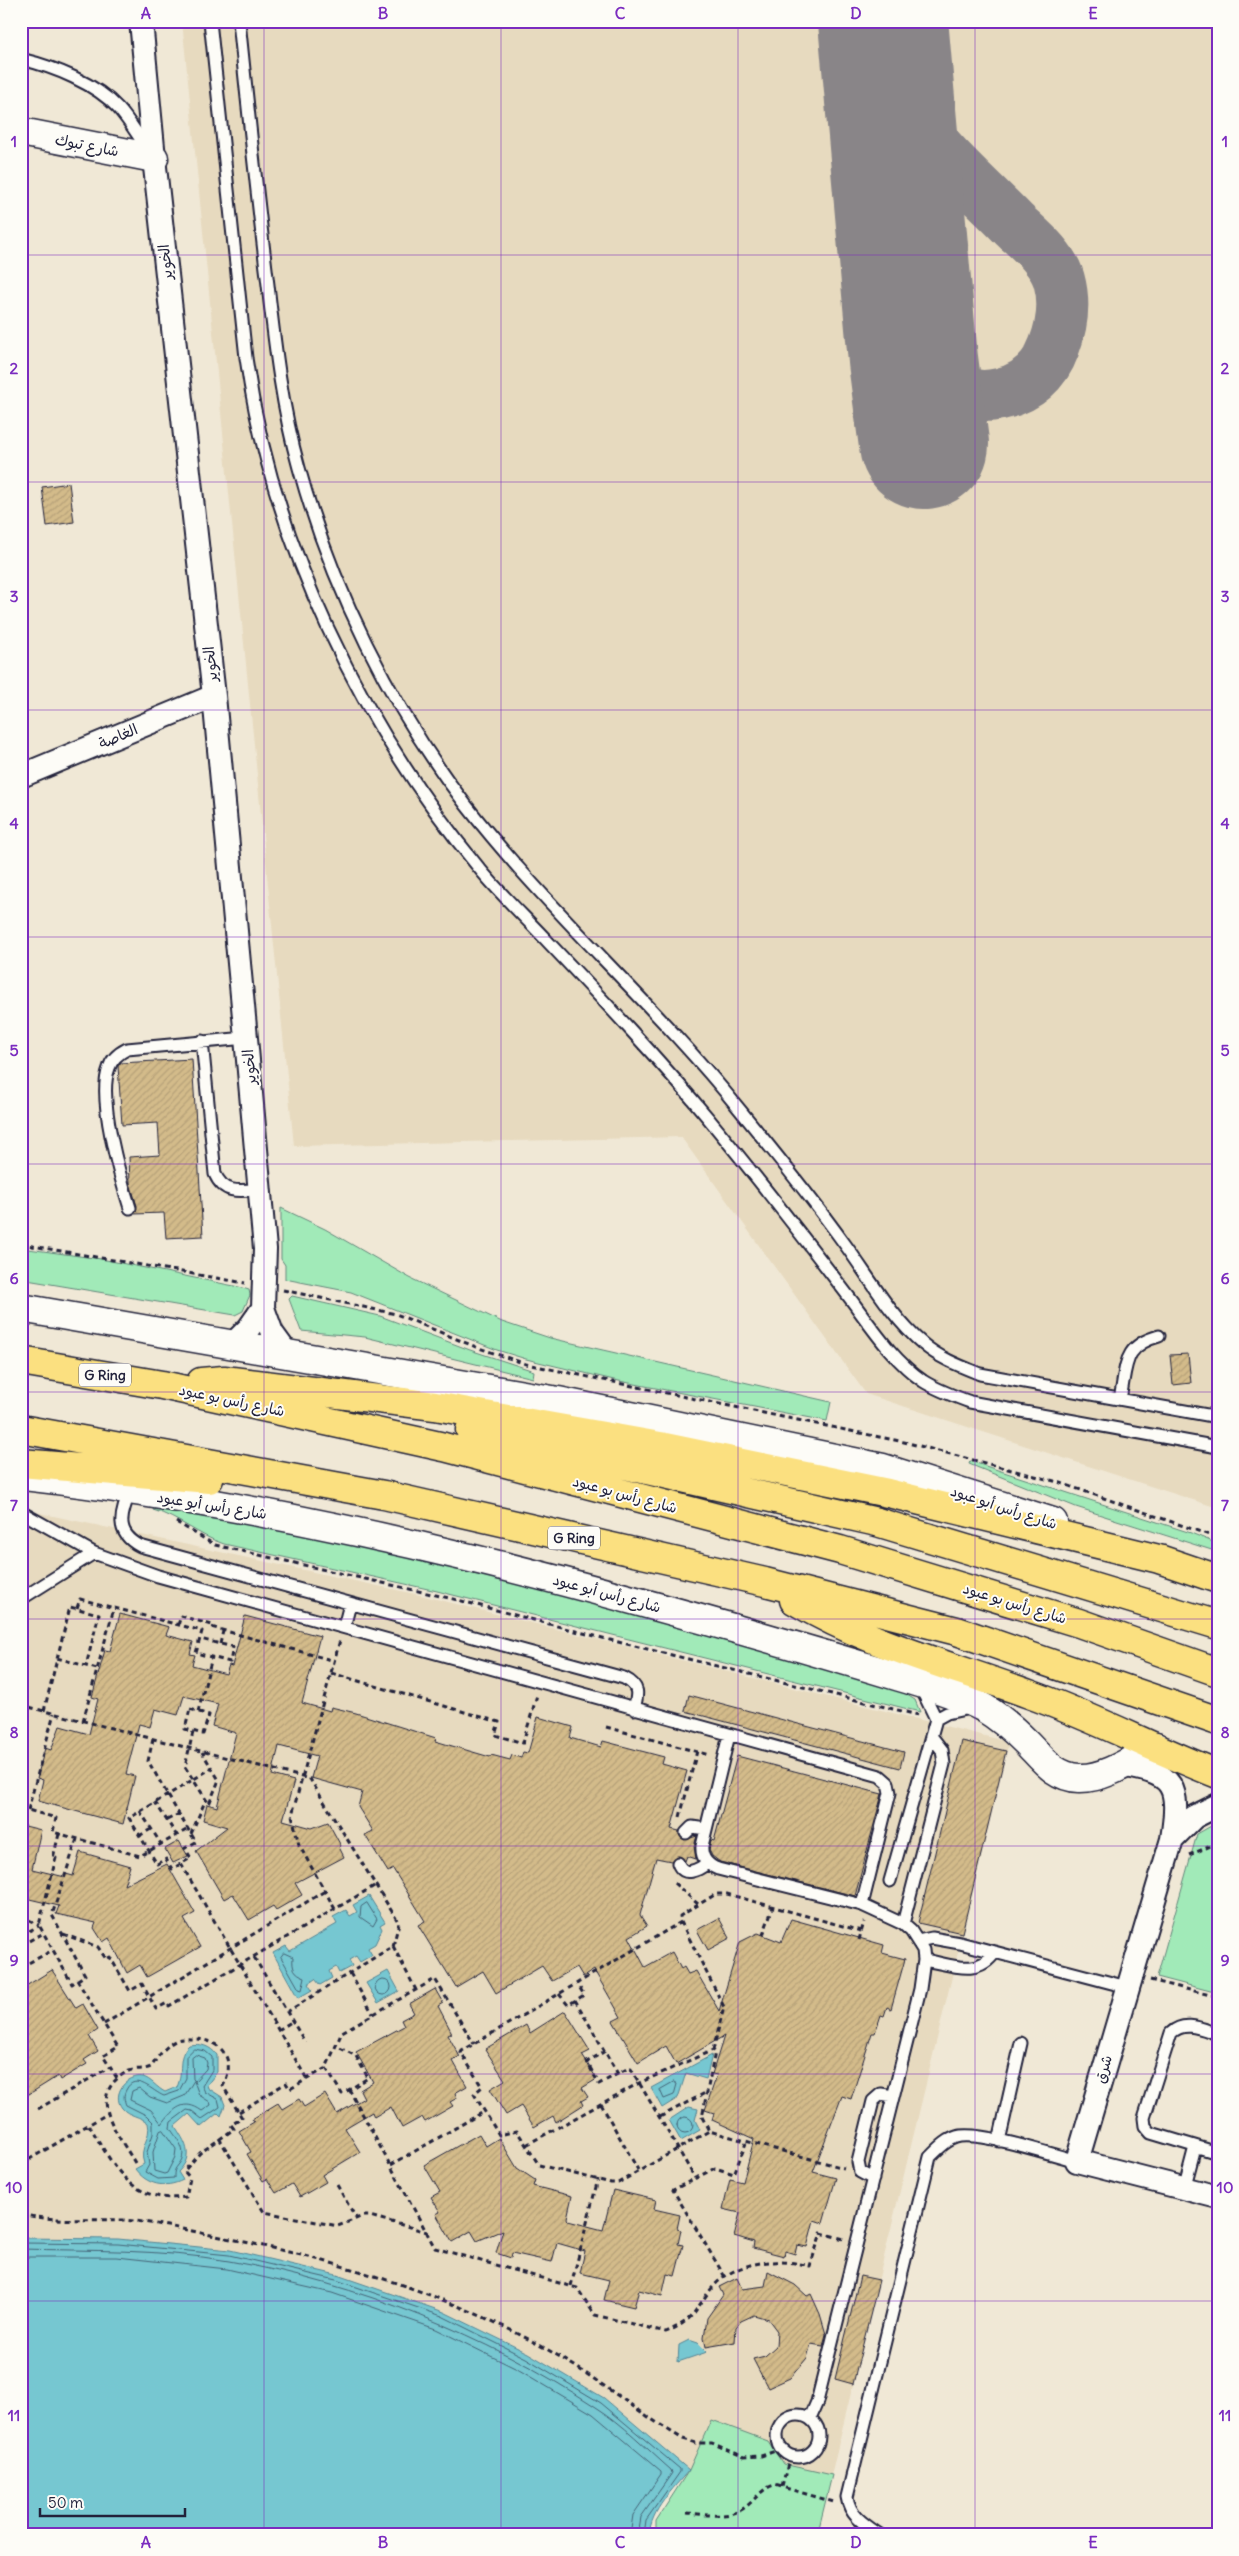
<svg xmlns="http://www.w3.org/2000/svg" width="1239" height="2556" font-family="Delius,'Playpen Sans Arabic',sans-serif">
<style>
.built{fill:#e7dabf}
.green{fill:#a1eab8;stroke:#62867a}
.water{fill:#76c7d1;stroke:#548595}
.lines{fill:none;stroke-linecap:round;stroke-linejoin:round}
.shore{stroke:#446477;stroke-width:1}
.taxiway{stroke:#898588;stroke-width:52}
.runway{stroke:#898588;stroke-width:130}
.building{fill:url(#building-hatch);stroke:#22223b}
.lane-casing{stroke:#22223b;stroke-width:15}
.street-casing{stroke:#22223b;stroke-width:26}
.secondary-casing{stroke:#22223b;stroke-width:31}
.highway-casing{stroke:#22223b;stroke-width:31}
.path{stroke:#22223b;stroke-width:3;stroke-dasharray:5 4;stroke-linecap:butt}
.lane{stroke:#fdfcf7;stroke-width:11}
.street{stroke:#fdfcf7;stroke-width:22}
.secondary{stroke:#fdfcf7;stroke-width:28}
.highway{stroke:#fbe080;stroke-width:28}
.grid{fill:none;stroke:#7b2cbf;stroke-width:1;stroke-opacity:0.55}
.labels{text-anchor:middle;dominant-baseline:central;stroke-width:4;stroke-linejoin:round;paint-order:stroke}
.shield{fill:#fdfcf7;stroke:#646373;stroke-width:1}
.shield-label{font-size:14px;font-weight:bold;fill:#22223b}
.street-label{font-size:15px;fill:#22223b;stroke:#fdfcf7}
.neatline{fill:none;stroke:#7b2cbf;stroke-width:2}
.grid-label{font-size:16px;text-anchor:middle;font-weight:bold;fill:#7b2cbf}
</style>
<defs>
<pattern id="building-hatch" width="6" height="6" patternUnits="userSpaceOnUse" patternTransform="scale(1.25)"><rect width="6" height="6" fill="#d3bb8a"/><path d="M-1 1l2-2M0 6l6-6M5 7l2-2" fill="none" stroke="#b5a078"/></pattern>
</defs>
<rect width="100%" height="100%" fill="#f0e8d6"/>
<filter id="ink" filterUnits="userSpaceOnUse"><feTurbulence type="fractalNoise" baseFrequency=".02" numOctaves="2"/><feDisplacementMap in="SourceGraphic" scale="10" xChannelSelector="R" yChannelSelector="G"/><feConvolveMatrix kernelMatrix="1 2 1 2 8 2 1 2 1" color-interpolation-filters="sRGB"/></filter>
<g filter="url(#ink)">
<path class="built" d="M182 21H1218V1508L866 1394 681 1137 294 1146Z
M21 1509 420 1595 1009 1742 825 2500 818 2532 826 2535H656V2521L688 2470 604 2398 528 2353 444 2312 118 2239 21 2238Z"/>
<path class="green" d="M281 1208 325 1229 410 1278 502 1322 550 1338 831 1402 827 1421 614 1380 526 1359 497 1350 351 1292 285 1279V1265L281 1259Z
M21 1248 101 1259 239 1287 249 1290 250 1295 243 1311 235 1315 21 1279Z
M292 1296 380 1316 470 1350 534 1371 533 1378 365 1337 301 1331 289 1299Z
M970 1461 1191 1533 1218 1544V1552L1076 1507 969 1464Z
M154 1507C225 1521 297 1533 368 1549 549 1587 728 1636 904 1693L915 1700 920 1712 437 1591 224 1544C199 1536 178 1517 153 1510Z
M1218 1822V1993L1157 1977 1197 1834Z
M711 2420 768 2441 783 2464 832 2475 818 2532 826 2535H656V2521L689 2470Z"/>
<path class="water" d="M369 1896 385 1922 380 1925 382 1929 375 1944 368 1948 372 1955 360 1962 356 1956 349 1960 352 1966 339 1973 336 1967 329 1971 332 1978 320 1985 315 1979 308 1984 312 1990 298 1998 273 1953 286 1946 290 1951 337 1924 333 1917 346 1910 350 1916 357 1912 353 1905Z
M388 1971 399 1991 378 2003 366 1983Z
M189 2045C201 2043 210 2046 217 2055V2072L207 2085 208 2088 222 2097 225 2105 221 2116 218 2113 201 2127 189 2114 175 2126C185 2142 195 2155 178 2172L183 2180C165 2189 147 2185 135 2169L144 2164C138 2147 152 2138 148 2123 141 2116 128 2116 122 2108 111 2094 127 2074 143 2077 151 2079 157 2088 165 2092L177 2087C184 2072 176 2057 189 2045Z
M712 2055 706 2079 686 2073 678 2098 662 2108 651 2088Z
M689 2107 698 2109 695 2120 700 2130 681 2141 669 2120Z
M21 2238 118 2239 230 2250 337 2275 444 2312 528 2353 604 2398 689 2470C673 2489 651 2510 649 2535H21Z
M689 2340 698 2343 707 2352 678 2362 679 2345Z"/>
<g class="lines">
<path class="shore" d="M367 1903 377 1919 373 1926 360 1917 361 1907Z
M284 1953 293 1957C292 1968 294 1973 305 1977L302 1990 299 1989 281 1957Z
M375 1987a8 8 0 1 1 16 0a8 8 0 1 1-16 0Z
M194 2049 205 2051 212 2057V2070L202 2086 205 2092 218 2099 220 2107 202 2119 192 2111 187 2110 171 2122 170 2128C177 2139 189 2151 179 2164 174 2170 174 2171 174 2178L158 2179 145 2172 149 2165 147 2152 153 2134V2122L146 2115 126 2105C124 2100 123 2095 126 2090 135 2071 153 2092 164 2096L179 2091 186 2078V2057Z
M196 2055 205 2058 207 2063 206 2069 195 2081 193 2079 192 2058Z
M194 2081 199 2095 210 2102 211 2105 202 2111C184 2098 174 2108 162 2124L151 2110 130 2100 132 2091 139 2088 150 2097 167 2103 184 2096Z
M674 2082 677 2084 674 2095 664 2099 660 2090Z
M677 2125a8 8 0 1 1 16 0a8 8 0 1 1-16 0Z
M163 2130 176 2149 175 2157 167 2173 164 2174 154 2171 153 2152 160 2131Z
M21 2243 118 2244 229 2255 336 2280 442 2316 526 2358 601 2403 680 2469V2472L646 2520 644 2535
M21 2249C90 2251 160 2249 229 2261 359 2284 485 2334 596 2407 623 2424 647 2449 671 2470L672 2473 641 2517 638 2535
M21 2257H117L227 2269 332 2293 436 2329 519 2370 593 2414 661 2471V2474L633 2515 630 2535"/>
<path class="taxiway" d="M886 44C892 71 898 99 915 121 944 159 981 191 1014 225 1030 240 1053 258 1059 280 1065 302 1062 326 1054 347 1045 372 1027 388 1000 394 960 403 944 380 913 360"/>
<path class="runway" d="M883 21 913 360 924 444"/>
</g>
<path class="building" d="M69 483 74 522 47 526 42 487Z
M192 1059 203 1236 166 1238 164 1213 134 1214 137 1206 130 1183 129 1157 160 1155 158 1123 122 1125 118 1066 120 1063Z
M1188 1354 1191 1383 1173 1385 1170 1355Z
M120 1614 169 1627 166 1635 193 1642 190 1654 195 1655 192 1665 226 1674 229 1665 232 1666 245 1616 320 1636 302 1703 330 1711 331 1707 356 1713 436 1738 435 1741 490 1757 491 1755 510 1760 512 1755 521 1758 523 1752 528 1753 538 1717 573 1727 570 1738 601 1747 603 1741 664 1757 662 1764 687 1771 671 1829 679 1831V1835L684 1840 697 1836 694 1846 696 1859 687 1856 685 1861 678 1856 671 1861 656 1858 640 1915 647 1926 629 1937 645 1967 672 1952 681 1969 684 1967 688 1974 696 1971 719 2011 740 1942 758 1933 781 1942 791 1919 884 1945 882 1953 905 1959 891 2009 887 2007 884 2016 881 2015 875 2033H872L851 2099 842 2096 813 2172 836 2178 823 2223 814 2220 807 2247 797 2245 795 2254 785 2251 784 2256 753 2248 754 2242 734 2236 740 2213 723 2209 730 2179 743 2182 754 2139 712 2120 714 2113 705 2110 717 2075 712 2074 724 2036 676 2064 666 2046 638 2063 613 2021 621 2017 594 1970 583 1977 577 1967 552 1981 542 1966 496 1993 483 1971 456 1987 418 1925 425 1921 393 1869 388 1872 365 1835 373 1831 358 1807 362 1792 311 1778 317 1756 279 1746 272 1775 294 1781 283 1820 312 1828 328 1822 341 1846 339 1847 344 1857 295 1883 302 1895 276 1910 273 1906 249 1920 233 1894 224 1899 196 1851 227 1827 203 1820 207 1804 217 1807 236 1733 212 1726 218 1704 184 1696 178 1715 155 1709 150 1727 139 1724 126 1774 135 1776 123 1824 38 1801 43 1780 37 1778 45 1748 51 1750 60 1726 89 1734 98 1699 92 1697 105 1650 110 1651Z
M689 1695 904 1752 900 1768 685 1711Z
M962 1741 1006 1751 962 1933 918 1923Z
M737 1756 882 1794 855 1896 720 1862 712 1856 709 1850 711 1840 714 1841Z
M21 1825 41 1830 32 1869 65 1877 66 1874 73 1876 80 1852 130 1866 124 1885 167 1864 195 1913 184 1919 200 1947 147 1977 140 1965 127 1973 109 1938 103 1942 94 1928 96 1923 56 1914 59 1906 21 1897Z
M179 1841 188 1856 173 1863 165 1849Z
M719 1918 730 1938 708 1950 697 1930Z
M52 1970 76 2008 83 2004 98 2030 89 2036 98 2051 84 2060 87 2064 60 2080 58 2076 21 2099V1989Z
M435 1989 443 2003 438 2006 452 2033 448 2035 460 2057 453 2061 467 2086 455 2093 457 2098 450 2102 453 2106 425 2122 422 2117 402 2128 391 2107 374 2117 372 2112 345 2128 360 2152 322 2175 326 2182 300 2197 292 2184 276 2193 267 2179 263 2181 247 2154 251 2152 239 2131 254 2122 252 2119 278 2103 282 2109 299 2099 304 2107 325 2094 337 2114 364 2098 360 2090 373 2082 356 2052 404 2026 401 2020 414 2013 409 2004Z
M565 2011 590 2051 582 2055 597 2079 582 2088 588 2097 581 2101 583 2105 556 2122 553 2116 534 2127 521 2106 506 2115 490 2089 505 2080 485 2049 526 2025 530 2033Z
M479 2134 486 2146 499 2138 517 2168 535 2180 533 2186 572 2196 567 2218 568 2221 603 2230 613 2190 656 2200 654 2209 680 2215 677 2229 681 2230 678 2244 683 2245 675 2276 667 2274 662 2296 639 2290 634 2307 604 2300 609 2280 580 2273 585 2251 557 2243 552 2262 512 2253 511 2258 496 2253 503 2230 477 2241 471 2231 452 2242 436 2214 440 2212 431 2197 440 2192 424 2165Z
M768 2271 795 2285 807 2296 811 2294 820 2314 826 2334 823 2346 811 2344 807 2358 790 2378 768 2388 753 2359 765 2356 776 2346 777 2331 768 2319 754 2315 741 2321 736 2327 735 2342 706 2347 704 2337 707 2318 723 2295 719 2287 737 2278 742 2289 765 2286Z
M860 2276 879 2280 853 2384 835 2379Z"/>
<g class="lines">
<g class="lane-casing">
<path id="lane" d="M210 21 246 358C272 542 361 725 479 868 501 895 527 919 550 944 604 1001 658 1058 708 1118 755 1175 801 1234 846 1293 869 1323 891 1359 923 1381 937 1390 954 1396 970 1402L1218 1447
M239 21C248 109 257 197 268 285 275 347 282 408 299 468 331 585 391 708 466 805 550 913 654 1003 740 1110 776 1154 811 1197 844 1243 869 1277 891 1317 923 1344 939 1358 960 1366 980 1374L1218 1417
M21 59C54 67 95 83 118 108 130 121 139 138 150 152
M202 1041 215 1174C224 1195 241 1191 261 1189
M130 1208C120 1177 97 1098 109 1068 112 1058 119 1053 127 1049L246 1038
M1120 1399C1127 1365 1122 1346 1159 1336
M130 1491C121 1514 114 1532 140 1546L624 1678C640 1686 638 1694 634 1709
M21 1512 94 1553 158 1576 880 1776 888 1783 890 1793 862 1905
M21 1599 94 1553
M344 1627 350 1604
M936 1719 947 1713 970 1708
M729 1735 702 1846C701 1858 707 1865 718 1869L862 1905 903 1924 911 1931 923 1950 924 1960 920 1989 817 2402 810 2418
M686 1833 692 1827 706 1829
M678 1863C683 1878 699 1870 707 1863
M890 1881 936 1719 921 1688
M903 1924 944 1764 942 1750 931 1736
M918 1941 932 1938 960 1943 1127 1987
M924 1960C950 1964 978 1978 995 1952
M1218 2034C1202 2029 1185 2020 1171 2033L1144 2118 1145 2126 1151 2133 1218 2153
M999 2141 1021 2043
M873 2179 860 2172 858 2162 873 2101 881 2094 893 2096
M1184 2189 1195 2147
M777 2436a21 21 0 1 1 42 0a21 21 0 1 1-42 0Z
M880 2535C864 2524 850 2516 847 2497L930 2157C939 2148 948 2138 961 2136 986 2133 1050 2154 1077 2161"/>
</g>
<g class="street-casing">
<path id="street" d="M141 21 154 158 214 696 246 1038 265 1249 263 1308 272 1333 288 1355
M21 776 214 696
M232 1345 249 1328 263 1308
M1120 1765C1176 1773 1180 1786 1172 1839L1077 2161 1218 2197
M1172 1839 1194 1817 1218 1805"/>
</g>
<g class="secondary-casing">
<path id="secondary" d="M21 132 154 158
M21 1308 558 1401 883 1468 1053 1522
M24 1476C322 1510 613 1591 900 1677 928 1685 958 1694 984 1708 999 1717 1014 1730 1026 1742 1042 1758 1054 1777 1079 1778 1105 1779 1133 1759 1156 1747"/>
</g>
<g class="highway-casing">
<path id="highway" d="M21 1361 162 1385 444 1447 840 1550 1079 1623 1218 1672
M201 1382 224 1380 435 1406 660 1446 888 1493 1159 1559 1218 1579
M21 1429 384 1495 765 1582 957 1631 1218 1721
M470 1430 877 1522 1218 1625
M21 1463 209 1479
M794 1600C867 1644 950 1665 1029 1694 1094 1717 1154 1749 1218 1774"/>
</g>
<path class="path" d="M21 1244 245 1283
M283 1290 396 1314 476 1347 526 1364 904 1442 1058 1482 1218 1538
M176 1522 215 1545 458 1600 610 1640 918 1715
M77 1608 80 1599 202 1631 196 1653 230 1662 233 1647 200 1639
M178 1625 181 1616 212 1625 211 1627 335 1661
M220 1644 223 1631
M57 1658 97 1669
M331 1673 499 1722 495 1735 523 1743 537 1695
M21 1705 310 1779 399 1923 393 1946 287 2012
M190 1709 209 1715 203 1734 185 1729Z
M44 1711 70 1607 99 1614 86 1666
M198 1712 212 1657
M83 1721 114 1608
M606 1727 709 1755
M193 1732 185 1767 209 1804 219 1780 202 1752
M153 1739 148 1761C164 1788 179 1815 196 1842L185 1848 191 1858 172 1869 166 1859 157 1864 129 1818C157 1802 184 1785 212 1768
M155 1802 177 1836
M21 1808 56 1818 53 1832 140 1856 188 1829
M28 1810 54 1713
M140 1811 161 1844
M680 1817 697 1751
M167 1820 179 1814
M59 1834 53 1858H56L39 1925 72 1984 85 1975 52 1915 77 1839
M191 1834 206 1799
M139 1836 151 1829
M1189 1855 1218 1843
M181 1864 307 2079
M674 1883 698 1904
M335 1909 299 1845 292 1815 340 1640
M21 1916 39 1925
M681 1922 462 2051 461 2053 482 2087 474 2094 499 2135 517 2131 539 2165 611 2183H618L709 2131 844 2168
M63 1934 98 1947 106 1959 110 1957 130 1991 142 1984 156 2009 167 2003 169 2006 376 1885
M21 1935 39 1926
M763 1935 773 1907
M859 1940 864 1922
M21 1945 44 1933
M393 1946 416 1990
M254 1957 305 2042
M21 1967 53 1950
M350 1973 373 2014
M77 1980 118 2047 103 2056 117 2078
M1150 1980 1218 1997
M559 1994 568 2005 584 1995 577 1983
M575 2000 618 2074
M104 2024 325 1891
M278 2030 293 2021
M713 2050 724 2007 681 1922 680 1916 716 1894H727L861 1931
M605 2051 587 2062 599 2084 627 2069H631L695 2178
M326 2068 342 2094 368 2078 356 2056 336 2046
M349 2089 435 2248 577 2288 595 2315 666 2332C693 2320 692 2315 708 2293 731 2261 774 2257 810 2266L821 2233 844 2239
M601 2104 638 2170
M38 2109 110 2067
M239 2112 286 2083 290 2089 326 2068 342 2032 435 1979 474 2044
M660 2117 705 2093
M89 2125C114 2166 130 2204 186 2197L190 2178 184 2171 200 2153 234 2129 231 2125 242 2118 223 2086C237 2061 222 2039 194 2039 188 2039 181 2038 175 2041 164 2047 158 2057 151 2067 143 2071 134 2067 125 2073 85 2097 119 2135 135 2163
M219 2138 264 2212 338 2226 363 2216H370L427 2232
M526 2145 639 2083 713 2050 715 2052 702 2117 709 2131
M21 2164 107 2114
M391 2165 485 2111
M337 2185 356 2218
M21 2214C54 2222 90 2219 123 2220 154 2222 186 2230 216 2236 327 2258 442 2291 541 2346 591 2373 634 2410 683 2439L696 2443H712L744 2457 761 2456 781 2449
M725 2277 673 2190 715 2168 734 2174 746 2143
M571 2286 598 2179
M782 2487 790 2456
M687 2513C704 2514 726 2519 741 2510 754 2503 760 2488 775 2485L834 2502"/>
<use href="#lane" class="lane"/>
<use href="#street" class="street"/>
<use href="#secondary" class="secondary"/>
<use href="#highway" class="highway"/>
</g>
</g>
<path class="grid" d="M264 21V2535M501 21V2535M738 21V2535M975 21V2535M21 255H1218M21 482H1218M21 710H1218M21 937H1218M21 1164H1218M21 1392H1218M21 1619H1218M21 1846H1218M21 2074H1218M21 2301H1218"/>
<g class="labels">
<g class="shield">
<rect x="79" y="1363.5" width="52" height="23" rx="4"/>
<rect x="548" y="1526.5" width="52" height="23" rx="4"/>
</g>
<g class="shield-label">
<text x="105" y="1375">G Ring</text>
<text x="574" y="1538">G Ring</text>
</g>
<g class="street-label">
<text transform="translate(87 145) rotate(11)">شارع تبوك</text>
<text transform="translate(165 262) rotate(-96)">الخوير</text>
<text transform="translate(210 664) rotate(-96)">الخوير</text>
<text transform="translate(118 736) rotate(-23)">الغاصة</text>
<text transform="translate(249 1067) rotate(-95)">الخوير</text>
<text transform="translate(232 1400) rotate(12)">شارع رأس بو عبود</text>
<text transform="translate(625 1494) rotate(15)">شارع رأس بو عبود</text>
<text transform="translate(212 1505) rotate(9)">شارع رأس أبو عبود</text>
<text transform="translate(1004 1507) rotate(18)">شارع رأس أبو عبود</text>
<text transform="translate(607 1593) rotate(15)">شارع رأس أبو عبود</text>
<text transform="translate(1015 1603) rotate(17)">شارع رأس بو عبود</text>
<text transform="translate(1103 2069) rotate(-74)">شرق</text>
</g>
</g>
<rect width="1239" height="2556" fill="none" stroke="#fdfcf7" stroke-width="55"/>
<path d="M40 2508v8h145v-8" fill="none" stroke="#22223b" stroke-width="2.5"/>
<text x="48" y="2508" font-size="15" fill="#22223b" stroke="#fdfcf7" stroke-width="4" paint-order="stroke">50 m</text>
<rect x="28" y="28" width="1184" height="2500" class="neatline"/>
<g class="grid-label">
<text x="146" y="19">A</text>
<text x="383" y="19">B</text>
<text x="620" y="19">C</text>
<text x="856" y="19">D</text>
<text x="1093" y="19">E</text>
<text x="14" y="147">1</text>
<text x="1225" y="147">1</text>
<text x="14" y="374">2</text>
<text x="1225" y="374">2</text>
<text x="14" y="602">3</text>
<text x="1225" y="602">3</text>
<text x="14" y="829">4</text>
<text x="1225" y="829">4</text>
<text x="14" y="1056">5</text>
<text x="1225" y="1056">5</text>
<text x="14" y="1284">6</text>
<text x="1225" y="1284">6</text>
<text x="14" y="1511">7</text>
<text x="1225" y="1511">7</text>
<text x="14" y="1738">8</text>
<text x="1225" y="1738">8</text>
<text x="14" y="1966">9</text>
<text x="1225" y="1966">9</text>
<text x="14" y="2193">10</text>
<text x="1225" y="2193">10</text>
<text x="14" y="2421">11</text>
<text x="1225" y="2421">11</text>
<text x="146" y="2548">A</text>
<text x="383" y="2548">B</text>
<text x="620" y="2548">C</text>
<text x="856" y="2548">D</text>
<text x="1093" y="2548">E</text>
</g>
</svg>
